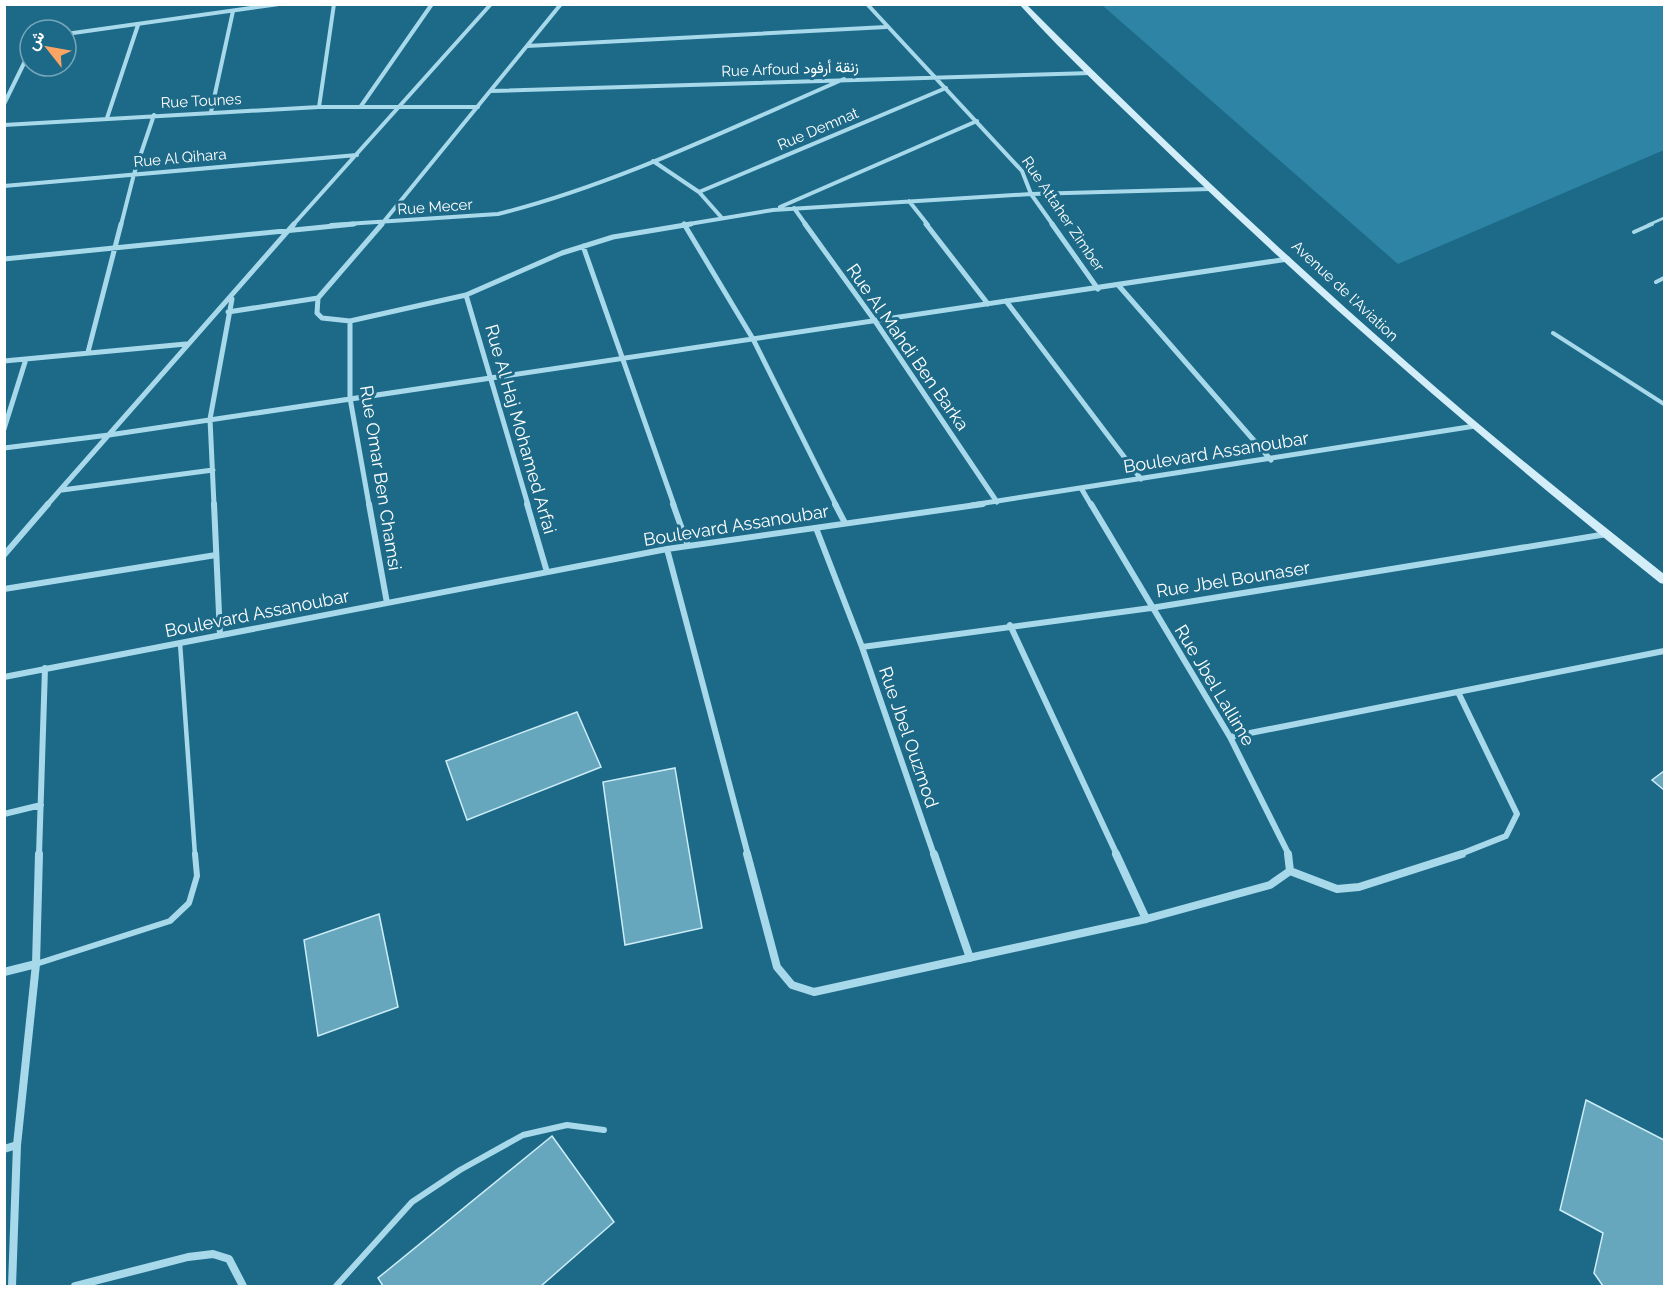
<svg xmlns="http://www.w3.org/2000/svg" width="1669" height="1291" font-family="Raleway,Vazirmatn,sans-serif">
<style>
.green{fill:#2e84a4}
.building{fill:#67a7be;stroke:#ccedf8;stroke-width:1.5}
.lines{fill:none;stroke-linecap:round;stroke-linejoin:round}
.lane-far3{stroke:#a7d9eb;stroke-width:3}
.lane-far2{stroke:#a7d9eb;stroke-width:4}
.lane-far1{stroke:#a7d9eb;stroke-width:4.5}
.lane{stroke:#a7d9eb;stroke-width:6}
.street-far3{stroke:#a7d9eb;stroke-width:4}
.street-far2{stroke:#a7d9eb;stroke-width:5}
.street-far1{stroke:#a7d9eb;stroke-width:6}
.street{stroke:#a7d9eb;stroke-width:8}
.secondary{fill:#d3eef8;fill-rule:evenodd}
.labels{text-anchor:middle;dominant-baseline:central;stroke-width:6;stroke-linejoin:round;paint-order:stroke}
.far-street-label{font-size:15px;fill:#fff;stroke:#1d6a88}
.street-label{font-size:18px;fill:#fff;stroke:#1d6a88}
</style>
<rect width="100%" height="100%" fill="#1d6a88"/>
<path class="green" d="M1102 5H1664V150L1398 264Z"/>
<path class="building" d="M577 712 601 767 467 820 446 761Z
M675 768 702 928 625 945 603 782Z
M1664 771V790L1652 780Z
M379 914 398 1007 318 1036 304 940Z
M1586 1100 1664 1140V1286H1603L1594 1273 1603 1233 1560 1210Z
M552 1136 614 1222 541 1286H383L378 1278Z"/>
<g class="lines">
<path class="lane-far3" d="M1648 225 1664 218"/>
<path class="lane-far2" d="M1634 232 1652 224
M1656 282 1664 278
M1553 333 1664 404"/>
<path class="lane-far1" d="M180 643 195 855"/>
<path class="lane" d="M36 964 170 921 189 903 197 876 195 854
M336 1286 412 1202 460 1170 523 1135 567 1125 604 1130"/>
<path class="street-far3" d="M867 4 1022 171 1031 194 1053 225
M66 34 279 4
M527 46 886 27
M491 91 1091 73
M4 104 30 51
M361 106 432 4
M319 107 334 4
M211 112 233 11
M107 118 138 25
M4 125 319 107H478
M653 161 699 192 722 218
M4 186 357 155
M699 192 946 88
M909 201 928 225
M780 207 977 121
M794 208 806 225
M121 225 134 174 154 115
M293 225 491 4
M331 225 498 214C615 185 733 127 844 79
M381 225 561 4
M683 225 773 210 1031 194 1210 189"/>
<path class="street-far2" d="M382 224 318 298 317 313 322 318 350 321 466 295 562 253 613 237 691 224
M684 224 753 339 836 505
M805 224 875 321 997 502
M926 224 988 304
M1052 224 1098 289
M583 246 674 505
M4 259 354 224
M1119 286 1271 460
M466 295 528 505
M1006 301 1141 479
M228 312 318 298
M350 321V398L369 505
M88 352 121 224
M4 361 186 344
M4 429 26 359
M4 448 109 435 1288 259
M1081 488 1091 505
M62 490 213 470
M47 505 294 224
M214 505 210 419 232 299
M972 505 1475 426"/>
<path class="street-far1" d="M214 504 220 635
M369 504 387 603
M527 504 547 572
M673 504 688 546
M835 504 845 523
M1091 504 1230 737 1289 855
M816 528 862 647 934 855
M667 549 748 855
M4 555 48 504
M4 589 216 555
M1010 625 1117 855
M862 647 1151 608 1607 534
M4 677 667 549 983 504
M1230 737 1664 651
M4 814 41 805
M39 855 45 668
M1458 855 1506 836 1517 814 1458 692"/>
<path class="street" d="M747 854 777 967 792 985 814 992 1146 919 1270 885 1290 871
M934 854 970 958
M1116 854 1146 919
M1288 854 1290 871
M1290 871 1337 889 1359 887 1462 854
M4 972 36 964
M4 1149 17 1145
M12 1286 17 1145 36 964 39 854
M75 1286 188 1257 213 1254 229 1259 243 1286"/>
<path class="secondary" d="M1019 4H1026C1150 128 1277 249 1409 364 1492 437 1578 506 1664 574V584L1660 583C1494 450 1333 311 1180 164 1126 111 1069 60 1019 4Z"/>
</g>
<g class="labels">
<g class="far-street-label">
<text transform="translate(790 69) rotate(-2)">Rue Arfoud زنقة أرفود</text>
<text transform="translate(201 101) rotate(-3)">Rue Tounes</text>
<text transform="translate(818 129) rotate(-23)">Rue Demnat</text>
<text transform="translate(180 158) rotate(-5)">Rue Al Qihara</text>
<text transform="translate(435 207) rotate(-4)">Rue Mecer</text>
<text transform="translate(1063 214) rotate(56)">Rue Attaher Zimber</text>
<text transform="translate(1345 291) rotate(43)">Avenue de l'Aviation</text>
</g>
<g class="street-label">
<text transform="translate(908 347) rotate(55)">Rue Al Mahdi Ben Barka</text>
<text transform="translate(521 429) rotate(74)">Rue Al Haj Mohamed Arfai</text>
<text transform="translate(1216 452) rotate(-9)">Boulevard Assanoubar</text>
<text transform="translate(381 478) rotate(81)">Rue Omar Ben Chamsi</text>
<text transform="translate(736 525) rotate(-9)">Boulevard Assanoubar</text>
<text transform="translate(1233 579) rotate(-9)">Rue Jbel Bounaser</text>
<text transform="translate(257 613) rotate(-11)">Boulevard Assanoubar</text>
<text transform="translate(1215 685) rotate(59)">Rue Jbel Lallime</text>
<text transform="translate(909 737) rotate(71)">Rue Jbel Ouzmod</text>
</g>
</g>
<rect width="1669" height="1291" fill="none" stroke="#ffffff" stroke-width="12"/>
<g transform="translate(48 48) rotate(301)"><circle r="28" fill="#1d6a88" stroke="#77a6b8" stroke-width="1.5"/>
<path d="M0-4.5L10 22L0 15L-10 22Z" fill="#fba565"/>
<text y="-9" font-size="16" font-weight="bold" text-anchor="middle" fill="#ffffff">ش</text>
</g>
</svg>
